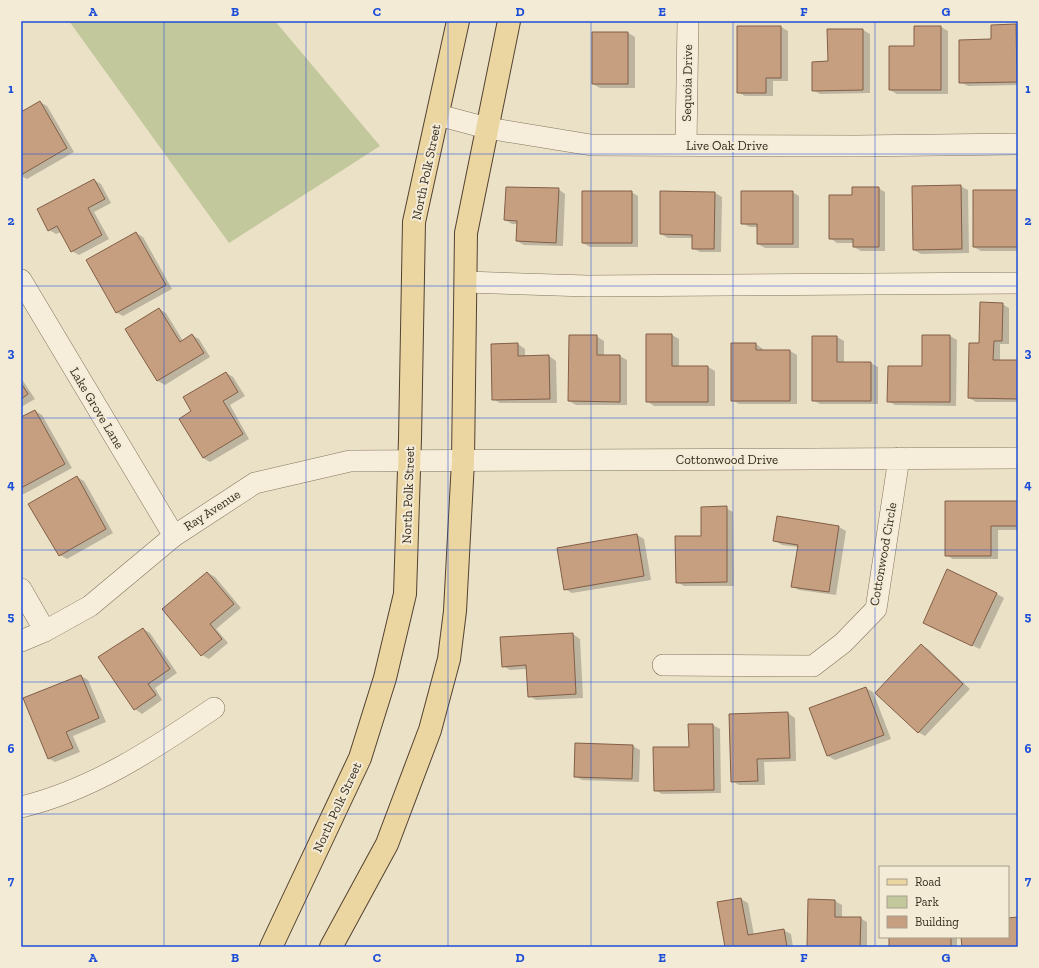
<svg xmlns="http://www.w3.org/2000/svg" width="1039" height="968" font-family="'Zilla Slab',serif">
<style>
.green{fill:#c2c89c}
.shadow{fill:#0003}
.building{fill:#c69f80;stroke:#825f46}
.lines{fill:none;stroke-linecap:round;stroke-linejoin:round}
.minor-casing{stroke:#85745e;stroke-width:22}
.major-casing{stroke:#534231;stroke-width:24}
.minor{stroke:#f6eeda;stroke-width:21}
.major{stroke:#ebd6a2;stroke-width:22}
.grid{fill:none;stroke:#1d4ed8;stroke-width:1;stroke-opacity:0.55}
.labels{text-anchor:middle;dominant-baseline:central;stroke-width:4;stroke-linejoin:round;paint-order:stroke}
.street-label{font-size:13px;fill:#372c20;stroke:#f3ebd6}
.neatline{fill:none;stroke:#1d4ed8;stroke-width:1.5}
.grid-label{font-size:13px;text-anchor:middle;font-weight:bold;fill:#1d4ed8}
</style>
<rect width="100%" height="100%" fill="#ebe1c7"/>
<path class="green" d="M69 21H275L380 146 229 243Z"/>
<path class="shadow" d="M1016 25 1018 27V85L968 86 960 82 992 40Z
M781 27 788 31V81H773V96H745L738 92Z
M915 27H941L948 31V94H897L890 90 915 47Z
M863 30 870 34V93L820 94 813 90Z
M593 33H628L635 37V88H600L593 84Z
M40 102 47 106 74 152 27 179 21 176V113Z
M94 180 101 184 111 203 94 212 109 239 79 255 72 251 61 232 56 234 49 230Z
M960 186 968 190 969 253 921 254 914 250Z
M878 188 885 192V251H861L854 247V243H837L830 238 853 196Z
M558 189 565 194 563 246 524 245 517 241 518 224H512L505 220Z
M1018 191V251H981L974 247Z
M631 192 638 196V247H590L583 243Z
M792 192 799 196V248H765L758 244V227H750L742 223Z
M715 193 722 197 721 252H700L693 248V238H668L661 234Z
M136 233 143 237 172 289 123 316 116 312Z
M1002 304 1009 308V344H1000V361H1018V402H976L969 398 980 344Z
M159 309 166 313 183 341 192 335 199 339 210 357 165 385 158 381 126 329Z
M672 335 679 339V367H708L715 371V406H654L647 401Z
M596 336 604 341V356H620L627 360V405H576L569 401Z
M950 336 957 340 956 406 895 405 888 401 923 367Z
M837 337 844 341V363H871L878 367V404H820L813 400Z
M518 344 525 349V357L549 356 556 361 557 403H500L493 399Z
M756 344 763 349V351H790L797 355V404H739L732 400Z
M226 373 233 377 245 396 230 405 249 439 210 462 203 458 193 412Z
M21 378 35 399 21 407Z
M35 411 42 415 72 468 22 495 21 494V419Z
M77 477 84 481 113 533 67 559 60 555Z
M1018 502V530H998V559H953L946 555Z
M726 508 733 512 734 586H684L677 582 702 537Z
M839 527 846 531 836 595 799 590 792 586 798 547 782 545 775 541Z
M637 535 644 539 651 580 572 593 565 589Z
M208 573 215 577 241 608 216 629 228 643 209 659 202 655Z
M997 594 1004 598 980 649 931 627Z
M143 629 150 633 177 673 155 688 162 700 142 714 135 709Z
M573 634 580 639 583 698 536 700 529 696 527 669 510 670 503 666 501 638Z
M921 645 928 649 970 689 925 736 918 732Z
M81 676 88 680 106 722 73 736 80 752 55 762 48 758Z
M866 688 873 692 891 739 835 760 828 756 811 709Z
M788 713 795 718 796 761 764 762 765 785H739L732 781Z
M713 725 720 729 721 793 662 794 655 790 690 748Z
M576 744 633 746 640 750 639 782 582 780 575 776Z
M741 899 748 903 754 935 783 930 791 934 793 947H726L718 903Z
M809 900 835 901 842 905V918H860L867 922V947H808Z
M890 937H957V947H890Z"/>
<path class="building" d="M1016 24 1017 82 959 83V40L991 39V25Z
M737 26H781V78H766V93H737Z
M914 26H941V90H889V46H914Z
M827 29H863V90L812 91V62L828 61Z
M592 32H628V84H592Z
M40 101 67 148 21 175V112Z
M94 179 105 199 88 208 102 235 71 252 57 226 48 231 37 209Z
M961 185 962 249 913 250 912 186Z
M506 187 559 188 556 243 516 241 517 221 504 220Z
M852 187H879V247H853V239H829V195H852Z
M973 190H1018V247H973Z
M582 191H632V243H582Z
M660 191 715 192 714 249H692V235L660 234Z
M741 191H793V244H757V224H741Z
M136 232 166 285 116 313 86 260Z
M980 302 1003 303 1002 341H994L993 360H1018V399L968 398 969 343H979Z
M159 308 180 342 192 334 204 353 157 381 125 329Z
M646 334H672V366H708V402H646Z
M569 335H597V355H620V402L568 401Z
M922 335H950V402H887L888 366H922Z
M812 336H837V362H871V401H812Z
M518 343V356L549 355 550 399 492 400 491 344Z
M731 343H756V350H790V401H731Z
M226 372 238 392 223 401 243 434 203 458 179 419 191 411 183 397Z
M21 383 28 394 21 399Z
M35 410 65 464 21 488V417Z
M77 476 106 529 59 556 28 504Z
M945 501H1018V526H991V556H945Z
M727 506V582L676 583 675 536H701V507Z
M777 516 839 526 829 592 791 587 798 545 773 541Z
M637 534 644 576 564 590 557 548Z
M947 569 997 593 972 646 923 623Z
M207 572 234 604 210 624 222 639 201 656 162 609Z
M143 628 170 669 148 684 156 695 134 710 98 657Z
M573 633 576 694 528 697 526 665 502 667 500 637Z
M921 644 963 684 918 733 875 693Z
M81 675 99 718 66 732 73 748 48 759 23 698Z
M866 687 884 735 827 756 809 708Z
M788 712 790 758 757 759 758 781 731 782 729 714Z
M688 724H713L714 790 654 791 653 747H689Z
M575 743 633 745 632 779 574 777Z
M741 898 748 935 784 929 787 947H725L717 902Z
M808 899 835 900V917H861L860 947H807Z
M1018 917V947H962L961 937H1008V918Z
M889 937H951V947H889Z"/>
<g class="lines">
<g class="minor-casing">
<path id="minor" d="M438 115 487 128 591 145 856 146 1018 144
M686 145 688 21
M21 280 174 536
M466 282 587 286 1018 283
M21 589 45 631
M21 641 45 631 90 606 174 536 255 483 350 461 1018 458
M663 665 813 666 843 643 876 609 899 458
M21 807C92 790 154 749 214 708"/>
</g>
<g class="major-casing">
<path id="major" d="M271 947 360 758 385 678 405 594 410 439 414 222 458 21
M331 947 387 844 430 730 449 659 455 611 463 461 466 233 509 21"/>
</g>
<use href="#minor" class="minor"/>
<use href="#major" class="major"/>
</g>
<path class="grid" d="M164 21V947M306 21V947M448 21V947M591 21V947M733 21V947M875 21V947M21 154H1018M21 286H1018M21 418H1018M21 550H1018M21 682H1018M21 814H1018"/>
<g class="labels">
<g class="street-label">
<text transform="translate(687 83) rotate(-89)">Sequoia Drive</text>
<text x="727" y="145">Live Oak Drive</text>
<text transform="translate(426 172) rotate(-78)">North Polk Street</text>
<text transform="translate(97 408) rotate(59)">Lake Grove Lane</text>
<text x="727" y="459">Cottonwood Drive</text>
<text transform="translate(408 495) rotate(-88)">North Polk Street</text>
<text transform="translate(212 510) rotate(-33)">Ray Avenue</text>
<text transform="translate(883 554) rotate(-80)">Cottonwood Circle</text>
<text transform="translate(337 807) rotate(-65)">North Polk Street</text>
</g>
</g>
<rect width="1039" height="968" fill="none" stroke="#f3ebd6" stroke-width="44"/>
<rect x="879" y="866" width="130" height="72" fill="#f3ebd6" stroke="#a89f8d"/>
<rect x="887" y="879" width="20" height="6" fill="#ebd6a2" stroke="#a89f8d"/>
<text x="915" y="886" font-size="12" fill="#372c20">Road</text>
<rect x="887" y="896" width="20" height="12" fill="#c2c89c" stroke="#a89f8d"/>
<text x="915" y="906" font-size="12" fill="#372c20">Park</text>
<rect x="887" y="916" width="20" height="12" fill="#c69f80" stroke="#a89f8d"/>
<text x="915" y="926" font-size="12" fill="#372c20">Building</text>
<rect x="22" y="22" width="995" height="924" class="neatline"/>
<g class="grid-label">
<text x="93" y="16">A</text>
<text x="235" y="16">B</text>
<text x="377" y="16">C</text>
<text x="520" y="16">D</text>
<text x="662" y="16">E</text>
<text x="804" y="16">F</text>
<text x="946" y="16">G</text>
<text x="11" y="93">1</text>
<text x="1028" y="93">1</text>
<text x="11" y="225">2</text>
<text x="1028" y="225">2</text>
<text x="11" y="357">3</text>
<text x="1028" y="357">3</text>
<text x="11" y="489">4</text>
<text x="1028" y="489">4</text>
<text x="11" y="621">5</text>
<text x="1028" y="621">5</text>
<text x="11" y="753">6</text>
<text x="1028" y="753">6</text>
<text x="11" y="885">7</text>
<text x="1028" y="885">7</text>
<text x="93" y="962">A</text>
<text x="235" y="962">B</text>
<text x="377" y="962">C</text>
<text x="520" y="962">D</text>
<text x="662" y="962">E</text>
<text x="804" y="962">F</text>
<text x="946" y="962">G</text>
</g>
</svg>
